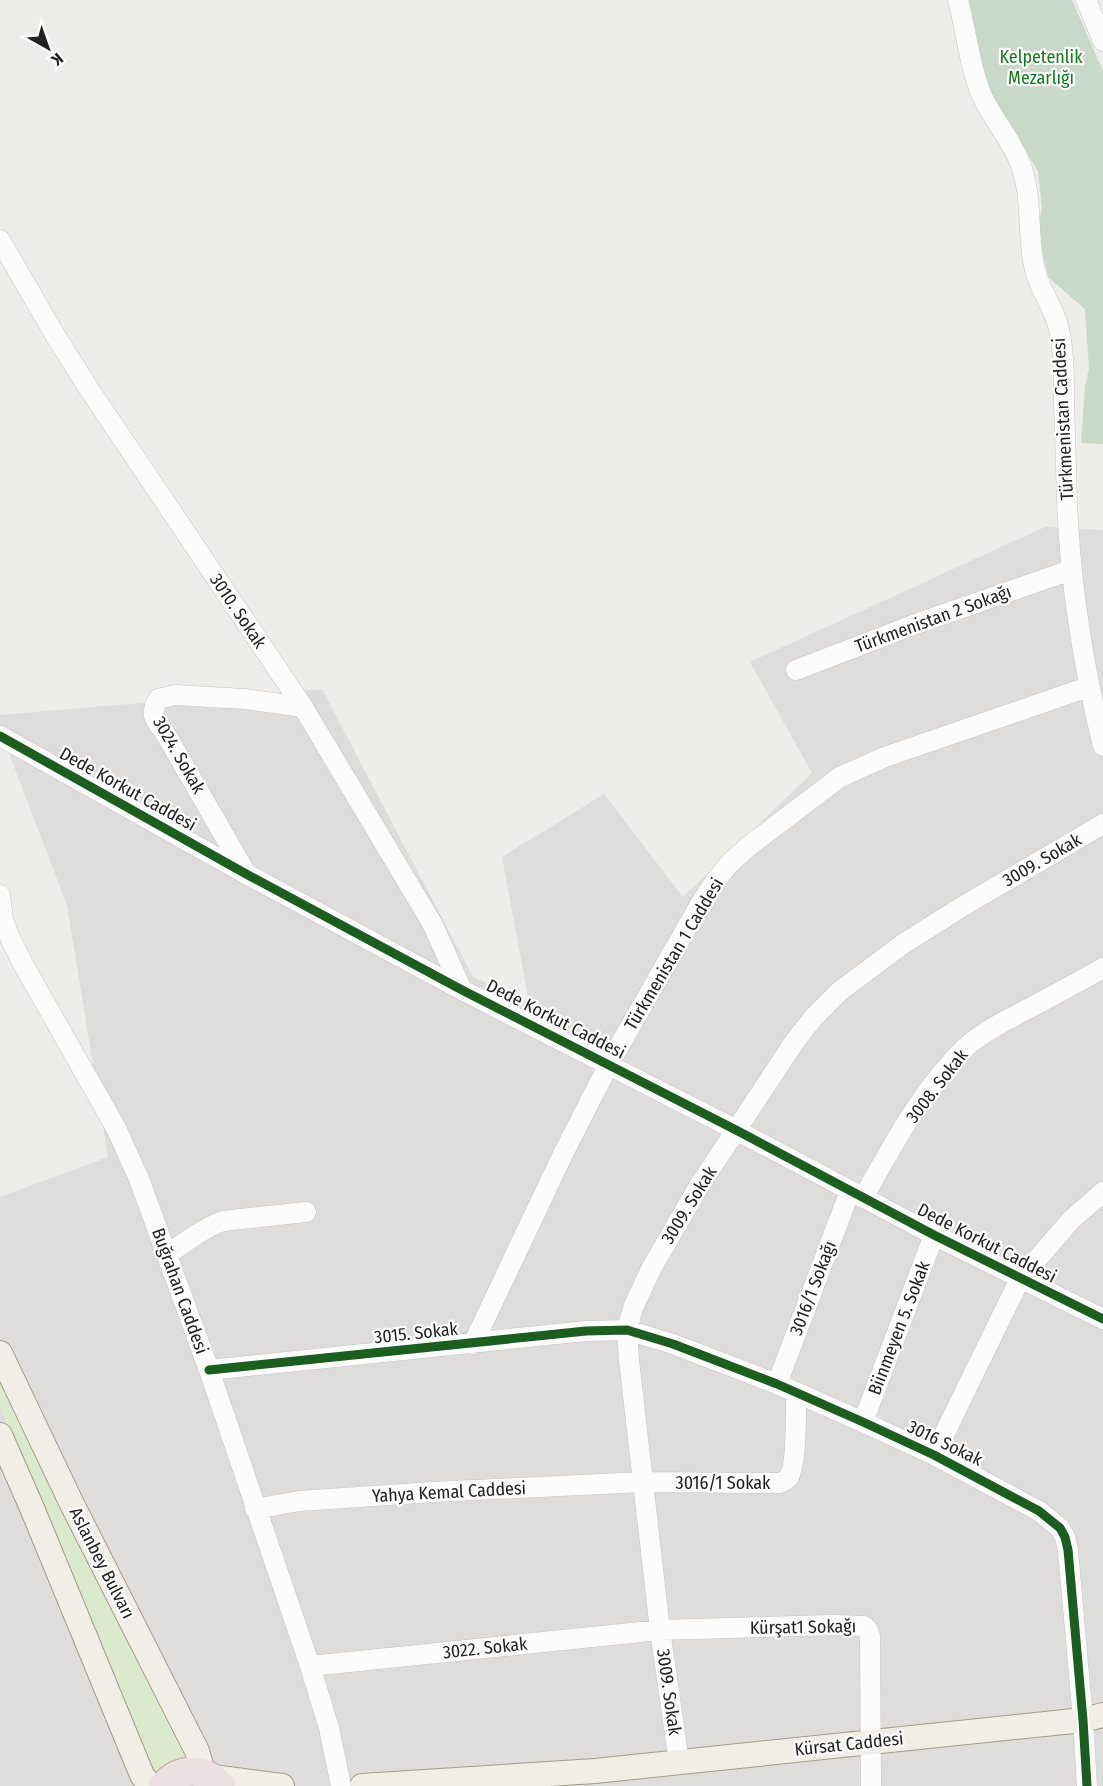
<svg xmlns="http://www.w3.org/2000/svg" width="1103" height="1786" font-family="'Fira Sans Condensed',sans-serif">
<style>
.residential{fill:#dedddb}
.grass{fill:#dbe9cc}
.cemetery{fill:#cad8ca}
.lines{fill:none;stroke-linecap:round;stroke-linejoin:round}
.minor-casing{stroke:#c5c4c2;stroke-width:21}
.major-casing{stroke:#a49a88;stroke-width:26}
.highway-casing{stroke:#c1a4ac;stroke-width:30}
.minor{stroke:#fdfcfc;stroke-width:20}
.major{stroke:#f1ede7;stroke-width:24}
.highway{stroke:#ebe1e2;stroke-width:28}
.cycleway-casing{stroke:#fff;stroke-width:13}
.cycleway{stroke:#1b5e20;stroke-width:9}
.labels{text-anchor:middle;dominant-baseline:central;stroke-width:4.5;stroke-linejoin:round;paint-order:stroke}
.park-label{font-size:18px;fill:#177720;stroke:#fff}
.street-label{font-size:18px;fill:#212121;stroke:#fff}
</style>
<rect width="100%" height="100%" fill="#efedea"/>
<path class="residential" d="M1045 527 1103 530V1786H0V1197L108 1157 67 905 0 730V715L116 705 322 689 473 977 529 1002 502 857 604 794 683 897 812 773 750 662Z"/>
<path class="grass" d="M0 1376 136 1657 189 1757 156 1774 110 1669 43 1503 0 1408Z"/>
<path class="cemetery" d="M969 0H1072L1103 71V444L1081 443 1085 387 1089 368 1085 309 1049 278 1037 231 1042 208 1038 172 987 85Z"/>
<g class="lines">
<g class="minor-casing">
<path id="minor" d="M958 0C966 30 970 69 982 96 993 120 1011 139 1020 163 1033 196 1027 232 1034 266 1038 289 1054 306 1059 329 1064 352 1064 377 1064 401 1065 434 1066 467 1067 500 1070 584 1083 665 1103 746
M1086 0 1103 41
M0 240 55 335 89 389 303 707 433 925 462 990
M796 670 913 625 1071 570
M0 736 248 875 462 990 736 1130 934 1235 1103 1319
M247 875 165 733C155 719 149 716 158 699L175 695 245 699 303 707
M0 895 3 919 10 938 23 964 116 1128 139 1179 209 1370 310 1666 329 1728 341 1786
M863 1198C893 1145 922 1089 967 1046 983 1032 1003 1022 1022 1012 1049 998 1076 983 1103 968
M167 1255C185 1242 202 1229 223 1221L306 1212
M473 1344 564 1152 609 1064 702 901 717 879 730 863 749 846 840 777 885 757 1088 687
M209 1370 586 1331 627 1330 673 1344 777 1384 863 1422 934 1455 1039 1511 1060 1528 1065 1537 1068 1550 1083 1720 1087 1786
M777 1384 850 1191
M863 1422 934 1235
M934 1455 1020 1279 1071 1220 1103 1192
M255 1509 299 1501 434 1492 643 1482 780 1483C782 1482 787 1479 788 1478 797 1468 796 1408 796 1393
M310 1666 660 1630 833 1625 864 1626 868 1630 870 1636 871 1786
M679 1762 660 1630 629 1360 627 1330 633 1308 651 1269 699 1186 795 1041 814 1017 840 991 903 944 960 908 1103 824"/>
</g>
<g class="major-casing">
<path id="major" d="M0 1353 71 1502 197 1751 203 1772
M0 1435 32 1508 142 1775 150 1786
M213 1777 282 1786
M362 1786 595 1771 1083 1720 1103 1715"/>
</g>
<g class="highway-casing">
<path id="highway" d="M163 1786C180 1766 205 1768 221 1786"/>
</g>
<use href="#minor" class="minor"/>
<use href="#major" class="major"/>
<use href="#highway" class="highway"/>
<g class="cycleway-casing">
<path id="cycleway" d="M0 736 248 875 462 990 736 1130 934 1235 1103 1319
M209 1370 586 1331 627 1330 673 1344 777 1384 863 1422 934 1455 1039 1511 1060 1528 1065 1537 1068 1550 1083 1720 1087 1786"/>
</g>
<use href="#cycleway" class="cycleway"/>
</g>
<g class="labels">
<g class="park-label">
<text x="1041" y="57">Kelpetenlik<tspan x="1041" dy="21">Mezarlığı</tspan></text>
</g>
<g class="street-label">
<text transform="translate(1063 419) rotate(-93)">Türkmenistan Caddesi</text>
<text transform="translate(238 611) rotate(56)">3010. Sokak</text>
<text transform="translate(933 619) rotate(-20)">Türkmenistan 2 Sokağı</text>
<text transform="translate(179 755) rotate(60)">3024. Sokak</text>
<text transform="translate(128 789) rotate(29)">Dede Korkut Caddesi</text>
<text transform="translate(1042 860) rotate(-30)">3009. Sokak</text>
<text transform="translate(674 954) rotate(-59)">Türkmenistan 1 Caddesi</text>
<text transform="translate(556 1019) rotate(27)">Dede Korkut Caddesi</text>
<text transform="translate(937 1086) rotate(-52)">3008. Sokak</text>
<text transform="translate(689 1205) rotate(-58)">3009. Sokak</text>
<text transform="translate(987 1243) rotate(27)">Dede Korkut Caddesi</text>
<text transform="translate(813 1288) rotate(-69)">3016/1 Sokağı</text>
<text transform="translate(180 1291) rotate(70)">Buğrahan Caddesi</text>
<text transform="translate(899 1328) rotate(-69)">Biinmeyen 5. Sokak</text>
<text transform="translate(416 1333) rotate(-6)">3015. Sokak</text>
<text transform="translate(945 1443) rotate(26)">3016 Sokak</text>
<text x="723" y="1483">3016/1 Sokak</text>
<text transform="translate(449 1492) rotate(-3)">Yahya Kemal Caddesi</text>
<text transform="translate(102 1563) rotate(63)">Aslanbey Bulvarı</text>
<text transform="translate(803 1627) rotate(-1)">Kürşat1 Sokağı</text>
<text transform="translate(485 1648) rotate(-6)">3022. Sokak</text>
<text transform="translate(669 1692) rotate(82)">3009. Sokak</text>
<text transform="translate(849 1744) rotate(-6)">Kürsat Caddesi</text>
</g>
</g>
<g transform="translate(48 48) rotate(140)" stroke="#ffffff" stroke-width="4.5" paint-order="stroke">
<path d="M0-4.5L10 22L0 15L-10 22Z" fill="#212121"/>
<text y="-9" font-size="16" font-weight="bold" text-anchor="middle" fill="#212121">K</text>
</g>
</svg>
